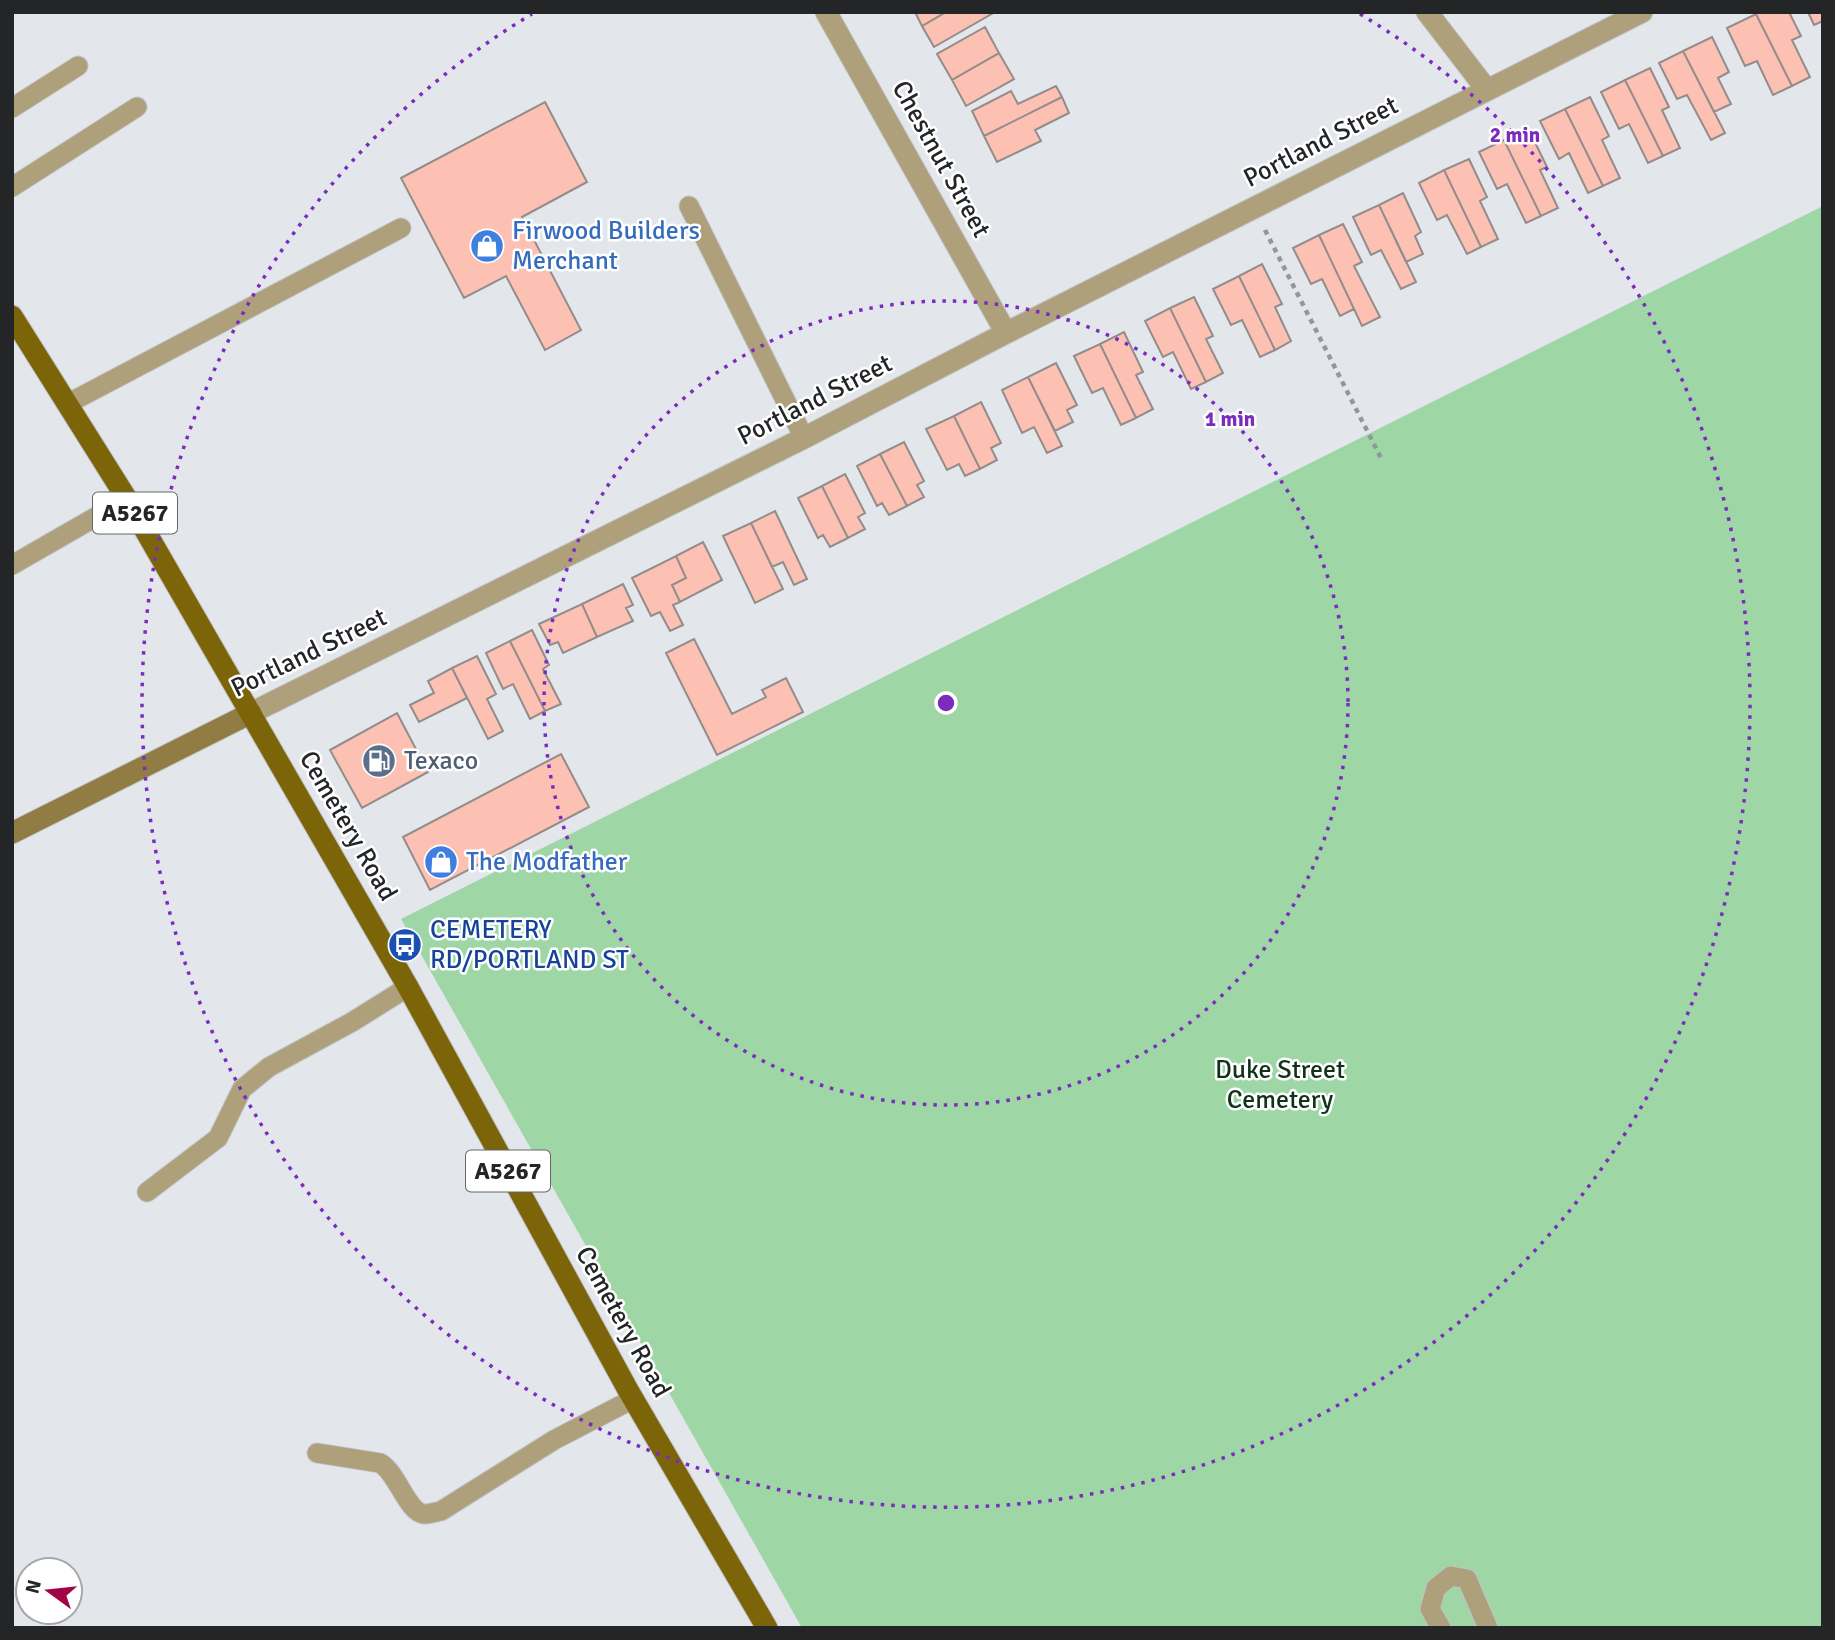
<svg xmlns="http://www.w3.org/2000/svg" width="1835" height="1640" font-family="Signika,sans-serif">
<style>
.green{fill:#9ed6a6}
.building{fill:#fcc1b2;stroke:#928c8b;stroke-width:2}
.lines{fill:none;stroke-linecap:round;stroke-linejoin:round}
.lane-casing{stroke:#c1c3c8;stroke-width:21}
.street-casing{stroke:#c1c3c8;stroke-width:23}
.secondary-casing{stroke:#c1c3c8;stroke-width:23}
.primary-casing{stroke:#c1c3c8;stroke-width:23}
.path{stroke:#94969a;stroke-width:4.5;stroke-dasharray:5 5;stroke-linecap:butt}
.lane{stroke:#ada07a;stroke-width:19}
.street{stroke:#ada07a;stroke-width:21}
.secondary{stroke:#917d43;stroke-width:21}
.primary{stroke:#7c6409;stroke-width:21}
.ring{fill:none;stroke:#7b2cbf;stroke-width:3.5;stroke-dasharray:3.5 7}
.labels{text-anchor:middle;dominant-baseline:central;stroke-width:5;stroke-linejoin:round;paint-order:stroke}
.shield{fill:#fff;stroke:#666668;stroke-width:2}
.shield-label{font-size:24px;font-weight:bold;fill:#242527}
.street-label{font-size:26px;fill:#242527;stroke:#fff}
.shop-label{font-size:26px;fill:#366cbe;stroke:#fff;text-anchor:start}
.service-label{font-size:26px;fill:#4e5e75;stroke:#fff;text-anchor:start}
.transit-label{font-size:26px;fill:#164399;stroke:#fff;text-anchor:start}
.park-label{font-size:26px;fill:#113118;stroke:#fff}
.centre{fill:#7b2cbf;stroke:#fff;stroke-width:3.5}
.ring-label{font-size:21px;text-anchor:middle;font-weight:bold;fill:#7b2cbf;stroke:#fff;stroke-width:5;stroke-linejoin:round;paint-order:stroke}
</style>
<rect width="100%" height="100%" fill="#e3e6eb"/>
<path class="green" d="M1823 206V1628H802L401 919Z"/>
<path class="building" d="M915 12H946L922 26Z
M946 12H995L934 47 922 26Z
M1759 12H1789L1801 36 1792 40 1810 77 1792 86 1756 14Z
M1808 12H1823V21L1814 25Z
M1756 14 1792 86 1773 95 1757 61 1745 66 1727 28Z
M985 27 999 53 952 80 937 54Z
M1712 37 1729 72 1718 78 1731 104 1714 112 1683 51Z
M1683 51 1725 133 1711 140 1687 95 1677 99 1659 63Z
M999 53 1014 79 966 106 952 80Z
M1650 68 1669 107 1662 110 1680 148 1663 156 1625 80Z
M1625 80 1663 156 1648 163 1629 124 1619 129 1601 92Z
M1056 86 1062 97 984 136 972 111 1011 91 1018 104Z
M1062 97 1069 113 1035 130 1041 141 997 162 984 136Z
M1590 97 1609 136 1602 140 1620 178 1603 186 1565 109Z
M545 102 587 182 522 217 581 330 545 350 506 276 464 298 401 178Z
M1565 109 1603 186 1588 193 1569 153 1559 159 1540 121Z
M1528 128 1547 167 1540 170 1558 208 1541 216 1504 140Z
M1504 140 1541 216 1526 223 1507 184 1497 189 1479 152Z
M1469 159 1487 197 1480 201 1498 239 1481 247 1444 170Z
M1444 170 1481 247 1467 254 1447 215 1437 220 1419 183Z
M1403 193 1421 232 1415 236 1423 254 1406 262 1379 205Z
M1379 205 1416 282 1401 289 1381 250 1371 255 1353 217Z
M1343 224 1362 262 1354 266 1380 317 1362 326 1319 235Z
M1319 235 1354 309 1340 316 1322 279 1311 284 1293 248Z
M1262 264 1282 304 1275 307 1291 341 1275 350 1239 276Z
M1239 276 1275 350 1260 357 1242 320 1231 325 1213 289Z
M1194 297 1213 336 1206 339 1223 373 1206 382 1170 308Z
M1170 308 1206 382 1191 389 1173 352 1163 357 1145 321Z
M1124 332 1143 372 1136 375 1153 409 1136 418 1100 344Z
M1100 344 1136 418 1121 425 1103 388 1092 393 1074 356Z
M1056 363 1077 405 1067 410 1073 422 1055 431 1028 377Z
M1028 377 1062 446 1047 453 1034 427 1022 433 1002 390Z
M981 402 1001 443 991 448 997 460 980 469 954 416Z
M954 416 980 469 965 476 959 464 947 470 926 429Z
M904 442 924 481 917 485 924 497 907 506 880 454Z
M880 454 907 506 889 515 882 503 877 506 857 466Z
M845 474 865 513 858 517 865 529 848 538 822 486Z
M822 486 848 538 830 547 823 535 818 538 798 498Z
M775 511 807 579 794 585 783 562 772 567 751 523Z
M751 523 783 589 755 603 723 536Z
M703 542 722 580 680 602 672 585 686 578 676 556Z
M676 556 686 578 672 585 680 602 673 605 683 625 670 631 660 612 651 616 632 578Z
M623 584 633 605 626 608 633 621 597 637 582 604Z
M582 604 597 637 563 653 558 642 550 645 539 624Z
M532 630 549 665 543 669 561 704 545 711 510 641Z
M694 639 732 714 766 697 762 690 786 678 803 712 717 755 666 653Z
M510 641 545 711 530 719 513 684 503 689 486 653Z
M477 656 496 694 487 699 503 731 488 739 452 668Z
M452 668 467 698 419 722 410 705 434 693 428 681Z
M397 713 428 772 362 808 330 750Z
M561 754 589 807 430 890 403 837Z"/>
<g class="lines">
<g class="lane-casing">
<path id="lane" d="M12 108 78 66
M12 187 137 107
M689 206 804 438
M67 404 401 228
M12 565 127 499
M147 1192 218 1138 242 1089 269 1067 352 1022 408 987
M317 1453 380 1463C397 1472 407 1512 424 1514 429 1514 436 1512 441 1511L554 1440 633 1399
M1441 1628 1430 1609 1436 1588 1451 1576 1467 1579 1488 1628"/>
</g>
<g class="street-casing">
<path id="street" d="M826 12 1006 333
M1427 12 1487 90
M251 713 804 438 1006 333 1642 12"/>
</g>
<g class="secondary-casing">
<path id="secondary" d="M12 833 251 713"/>
</g>
<g class="primary-casing">
<path id="primary" d="M12 316 127 499 408 987 628 1390 767 1628"/>
</g>
<path class="path" d="M1265 230 1382 460"/>
<use href="#lane" class="lane"/>
<use href="#street" class="street"/>
<use href="#secondary" class="secondary"/>
<use href="#primary" class="primary"/>
</g>
<g class="ring">
<circle cx="946" cy="703" r="402"/>
<path d="M1360 14A804 804 0 1 1 532 14"/>
</g>
<defs>
<g id="shop-disc" transform="scale(1.75)"><circle r="9.5" fill="#3f7fe0" stroke="#fff"/><path d="M-5-2.5h2.3a2.7 3.5 0 0 1 5.4 0H5L5.5 6h-11ZM-1.5-2.5h3a1.5 2.3 0 0 0-3 0Z" fill="#fff"/></g>
<g id="fuel-disc" transform="scale(1.75)"><circle r="9.5" fill="#5c6f8a" stroke="#fff"/><path d="M-5.5-6h7V0h2V4h1.3V-2.5L3-4.5l.8-.8L6-3V5H2.5V1h-1V6h-7ZM-4.2-4.7v3.2H.2V-4.7Z" fill="#fff"/></g>
<g id="bus-disc" transform="scale(1.75)"><circle r="9.5" fill="#1a4fb4" stroke="#fff"/><path d="M-5-6H5V4H4V6H2V4H-2V6H-4V4H-5ZM-3.5-4V0h7V-4ZM-3.5 1.2v1.5H-2V1.2ZM2 1.2v1.5H3.5V1.2Z" fill="#fff"/></g>
</defs>
<g fill-rule="evenodd">
<use href="#shop-disc" x="487" y="246"/>
<use href="#fuel-disc" x="379" y="761"/>
<use href="#shop-disc" x="441" y="862"/>
<use href="#bus-disc" x="405" y="945"/>
</g>
<g class="labels">
<g class="shield">
<rect x="93" y="492.5" width="84" height="41" rx="5"/>
<rect x="466" y="1150.5" width="84" height="41" rx="5"/>
</g>
<g class="shield-label">
<text x="135" y="513">A5267</text>
<text x="508" y="1171">A5267</text>
</g>
<g class="street-label">
<text transform="translate(1321 142) rotate(-27)">Portland Street</text>
<text transform="translate(941 159) rotate(61)">Chestnut Street</text>
<text transform="translate(815 400) rotate(-27)">Portland Street</text>
<text transform="translate(309 653) rotate(-26)">Portland Street</text>
<text transform="translate(348 826) rotate(60)">Cemetery Road</text>
<text transform="translate(623 1322) rotate(61)">Cemetery Road</text>
</g>
<g class="shop-label">
<text x="512" y="231">Firwood Builders<tspan x="512" dy="30">Merchant</tspan></text>
<text x="466" y="862">The Modfather</text>
</g>
<g class="service-label">
<text x="404" y="761">Texaco</text>
</g>
<g class="transit-label">
<text x="430" y="930">CEMETERY<tspan x="430" dy="30">RD/PORTLAND ST</tspan></text>
</g>
<g class="park-label">
<text x="1280" y="1070">Duke Street<tspan x="1280" dy="30">Cemetery</tspan></text>
</g>
</g>
<circle cx="946" cy="703" r="10" class="centre"/>
<g class="ring-label">
<text x="1515" y="142">2 min</text>
<text x="1230" y="426">1 min</text>
</g>
<rect width="1835" height="1640" fill="none" stroke="#242527" stroke-width="28"/>
<g transform="translate(49 1591) rotate(285)"><circle r="33" fill="#ffffff" stroke="#a7a8a9" stroke-width="2"/>
<path d="M0-5L12 26L0 18L-12 26Z" fill="#a10544"/>
<text y="-10" font-size="19" font-weight="bold" text-anchor="middle" fill="#242527">N</text>
</g>
</svg>
